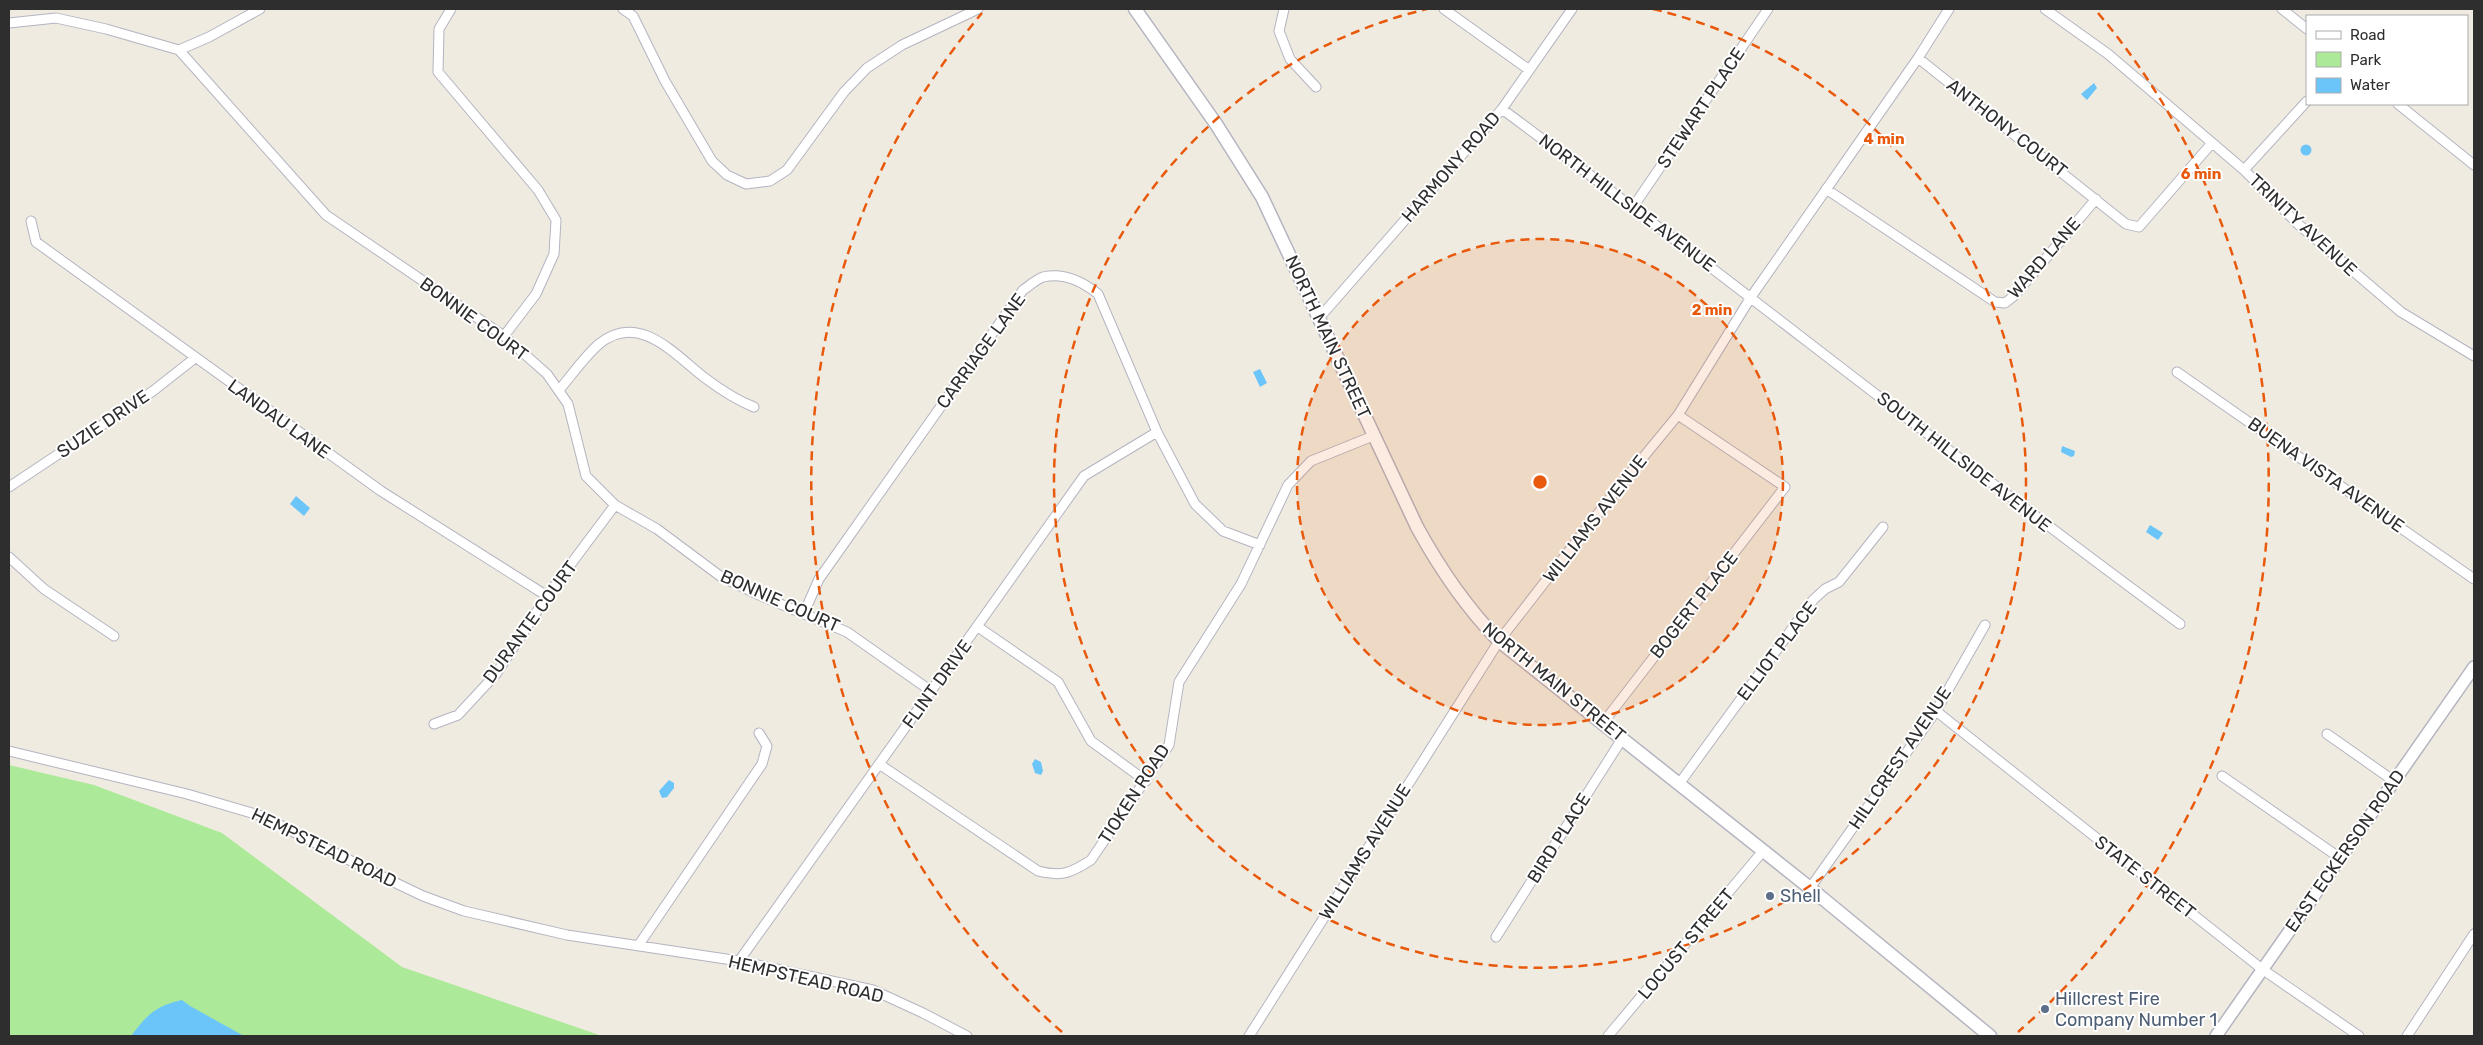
<svg xmlns="http://www.w3.org/2000/svg" width="2483" height="1045" font-family="Rubik,sans-serif">
<style>
.green{fill:#acea99}
.water{fill:#6cc5f9}
.lines{fill:none;stroke-linecap:round;stroke-linejoin:round}
.minor-casing{stroke:#b4b4c2;stroke-width:11}
.tertiary-casing{stroke:#b4b4c2;stroke-width:14}
.secondary-casing{stroke:#b4b4c2;stroke-width:15}
.minor{stroke:#fff;stroke-width:9}
.tertiary{stroke:#fff;stroke-width:11}
.secondary{stroke:#fff;stroke-width:12}
.ring{fill:none;stroke:#e8590c;stroke-width:2.5;stroke-dasharray:9 6}
.service-dot{fill:#5c6f8a;stroke:#fff;stroke-width:2}
.labels{text-anchor:middle;dominant-baseline:central;stroke-width:4;stroke-linejoin:round;paint-order:stroke}
.street-label{font-size:18px;fill:#2e2e2e;stroke:#fff}
.service-label{font-size:18px;fill:#4e5e75;stroke:#fff;text-anchor:start}
.centre{fill:#e8590c;stroke:#fff;stroke-width:2.5}
.ring-label{font-size:15px;text-anchor:middle;font-weight:bold;fill:#e8590c;stroke:#fff;stroke-width:4;stroke-linejoin:round;paint-order:stroke}
</style>
<rect width="100%" height="100%" fill="#f0ebe0"/>
<path class="green" d="M9 765 94 785 222 833 402 967 602 1036H9Z"/>
<path class="water" d="M2094 83 2097 88 2087 100 2081 94Z
M2300.5 150a5.5 5.5 0 1 1 11 0a5.5 5.5 0 1 1-11 0Z
M1260 369 1267 383 1260 387 1253 372Z
M2062 446 2075 451 2074 456 2071 457 2061 452Z
M296 496 310 508 304 516 290 504Z
M2150 525 2163 533 2158 540 2146 532Z
M1035 759 1041 762 1043 771 1041 775 1035 773 1032 764Z
M669 780 674 783V788L667 797 662 798 659 791Z
M182 1000 190 1006 244 1036H131C147 1015 155 1006 182 1000Z"/>
<g class="lines">
<g class="minor-casing">
<path id="minor" d="M451 9 439 29 438 72 538 190 556 220 554 254 536 294 504 336
M623 9 633 16 665 81 712 161 727 175 746 184 770 181 787 170 844 92 867 68 902 45 978 9
M1284 9 1279 31 1290 59 1316 87
M1444 9 1528 69
M2045 9 2108 54 2244 170 2298 224 2401 312 2474 356
M2282 9 2307 29
M9 23 56 18 106 29 179 50 209 37 260 9
M179 50 326 215 504 336 547 374 568 404 586 476 615 505 657 529 720 576 759 595 847 632 931 691
M1918 58 2126 224 2139 227 2212 143
M2398 104 2474 165
M1502 109C1729 278 1951 456 2180 624
M2244 170 2307 101
M1826 189 1995 302 2005 303 2014 296 2096 199
M1633 207 1768 9
M31 221 36 242 381 491 547 596
M1320 317 1502 109 1572 9
M2177 372 2474 579
M559 390C572 375 584 357 599 344 639 311 675 355 705 378 721 390 736 400 754 407
M9 487 153 391 195 358
M9 557 44 589 114 636
M804 613 819 579 1023 290C1029 286 1037 279 1043 277 1064 272 1082 281 1098 294L1157 432 1195 504 1223 531 1260 545
M978 627 1058 682 1091 741 1146 781
M1936 711 2262 969 2359 1036
M1603 723 1785 487 1678 415
M434 724 458 715 496 674 547 596 615 505
M2327 734 2394 781
M9 751 187 794 262 816 377 874 423 896 464 911 567 935 739 961 873 990 923 1013 967 1036
M879 764 1038 871C1062 877 1071 873 1091 860L1169 745 1179 682 1241 584 1288 485 1311 461 1373 436
M2222 776 2340 858
M1679 784 1813 600 1825 589 1839 582 1883 527
M1810 888 1936 711 1985 625
M1496 937 1622 739
M638 946 762 764 767 746 759 733
M739 961 1084 476 1157 432
M1249 1036 1499 641 1617 489 1678 415 1751 297 1918 58 1949 9
M1608 1036 1763 851
M2407 1036 2474 934"/>
</g>
<g class="tertiary-casing">
<path id="tertiary" d="M2216 1036 2474 667"/>
</g>
<g class="secondary-casing">
<path id="secondary" d="M1135 9 1216 124 1262 197 1417 527C1440 569 1465 606 1499 641L1810 888 1990 1036"/>
</g>
<use href="#minor" class="minor"/>
<use href="#tertiary" class="tertiary"/>
<use href="#secondary" class="secondary"/>
</g>
<circle cx="1540" cy="482" r="243" fill="#e8590c" fill-opacity=".12"/>
<g class="ring">
<circle cx="1540" cy="482" r="243"/>
<path d="M1653 9A486 486 0 1 1 1427 9"/>
<path d="M1062 1032A729 729 0 0 1 982 13M2098 13A729 729 0 0 1 2018 1032"/>
</g>
<g class="service-dot">
<circle cx="1770" cy="896" r="5"/>
<circle cx="2045" cy="1009" r="5"/>
</g>
<g class="labels">
<g class="street-label">
<text transform="translate(1701 108) rotate(-56)">STEWART PLACE</text>
<text transform="translate(2007 128) rotate(38)">ANTHONY COURT</text>
<text transform="translate(1451 167) rotate(-49)">HARMONY ROAD</text>
<text transform="translate(1627 203) rotate(37)">NORTH HILLSIDE AVENUE</text>
<text transform="translate(2303 225) rotate(43)">TRINITY AVENUE</text>
<text transform="translate(2044 258) rotate(-49)">WARD LANE</text>
<text transform="translate(474 319) rotate(36)">BONNIE COURT</text>
<text transform="translate(1328 337) rotate(65)">NORTH MAIN STREET</text>
<text transform="translate(981 351) rotate(-54)">CARRIAGE LANE</text>
<text transform="translate(279 419) rotate(36)">LANDAU LANE</text>
<text transform="translate(103 424) rotate(-34)">SUZIE DRIVE</text>
<text transform="translate(1964 462) rotate(38)">SOUTH HILLSIDE AVENUE</text>
<text transform="translate(2326 475) rotate(35)">BUENA VISTA AVENUE</text>
<text transform="translate(1595 519) rotate(-52)">WILLIAMS AVENUE</text>
<text transform="translate(780 601) rotate(24)">BONNIE COURT</text>
<text transform="translate(1694 605) rotate(-52)">BOGERT PLACE</text>
<text transform="translate(530 622) rotate(-54)">DURANTE COURT</text>
<text transform="translate(1777 651) rotate(-53)">ELLIOT PLACE</text>
<text transform="translate(1554 682) rotate(39)">NORTH MAIN STREET</text>
<text transform="translate(937 684) rotate(-54)">FLINT DRIVE</text>
<text transform="translate(1900 758) rotate(-56)">HILLCREST AVENUE</text>
<text transform="translate(1134 794) rotate(-57)">TIOKEN ROAD</text>
<text transform="translate(1559 838) rotate(-58)">BIRD PLACE</text>
<text transform="translate(324 848) rotate(26)">HEMPSTEAD ROAD</text>
<text transform="translate(2345 851) rotate(-55)">EAST ECKERSON ROAD</text>
<text transform="translate(1365 852) rotate(-58)">WILLIAMS AVENUE</text>
<text transform="translate(2145 877) rotate(38)">STATE STREET</text>
<text transform="translate(1686 944) rotate(-50)">LOCUST STREET</text>
<text transform="translate(806 979) rotate(13)">HEMPSTEAD ROAD</text>
</g>
<g class="service-label">
<text x="1780" y="896">Shell</text>
<text x="2055" y="999">Hillcrest Fire<tspan x="2055" dy="21">Company Number 1</tspan></text>
</g>
</g>
<circle cx="1540" cy="482" r="8" class="centre"/>
<g class="ring-label">
<text x="1884" y="144">4 min</text>
<text x="2201" y="179">6 min</text>
<text x="1712" y="315">2 min</text>
</g>
<rect width="2483" height="1045" fill="none" stroke="#2e2e2e" stroke-width="20"/>
<rect x="2306" y="15" width="162" height="90" fill="#ffffff" stroke="#ababab"/>
<rect x="2316" y="31" width="25" height="8" fill="#ffffff" stroke="#ababab"/>
<text x="2350" y="40" font-size="15" fill="#2e2e2e">Road</text>
<rect x="2316" y="52" width="25" height="15" fill="#acea99" stroke="#ababab"/>
<text x="2350" y="65" font-size="15" fill="#2e2e2e">Park</text>
<rect x="2316" y="78" width="25" height="15" fill="#6cc5f9" stroke="#ababab"/>
<text x="2350" y="90" font-size="15" fill="#2e2e2e">Water</text>
</svg>
